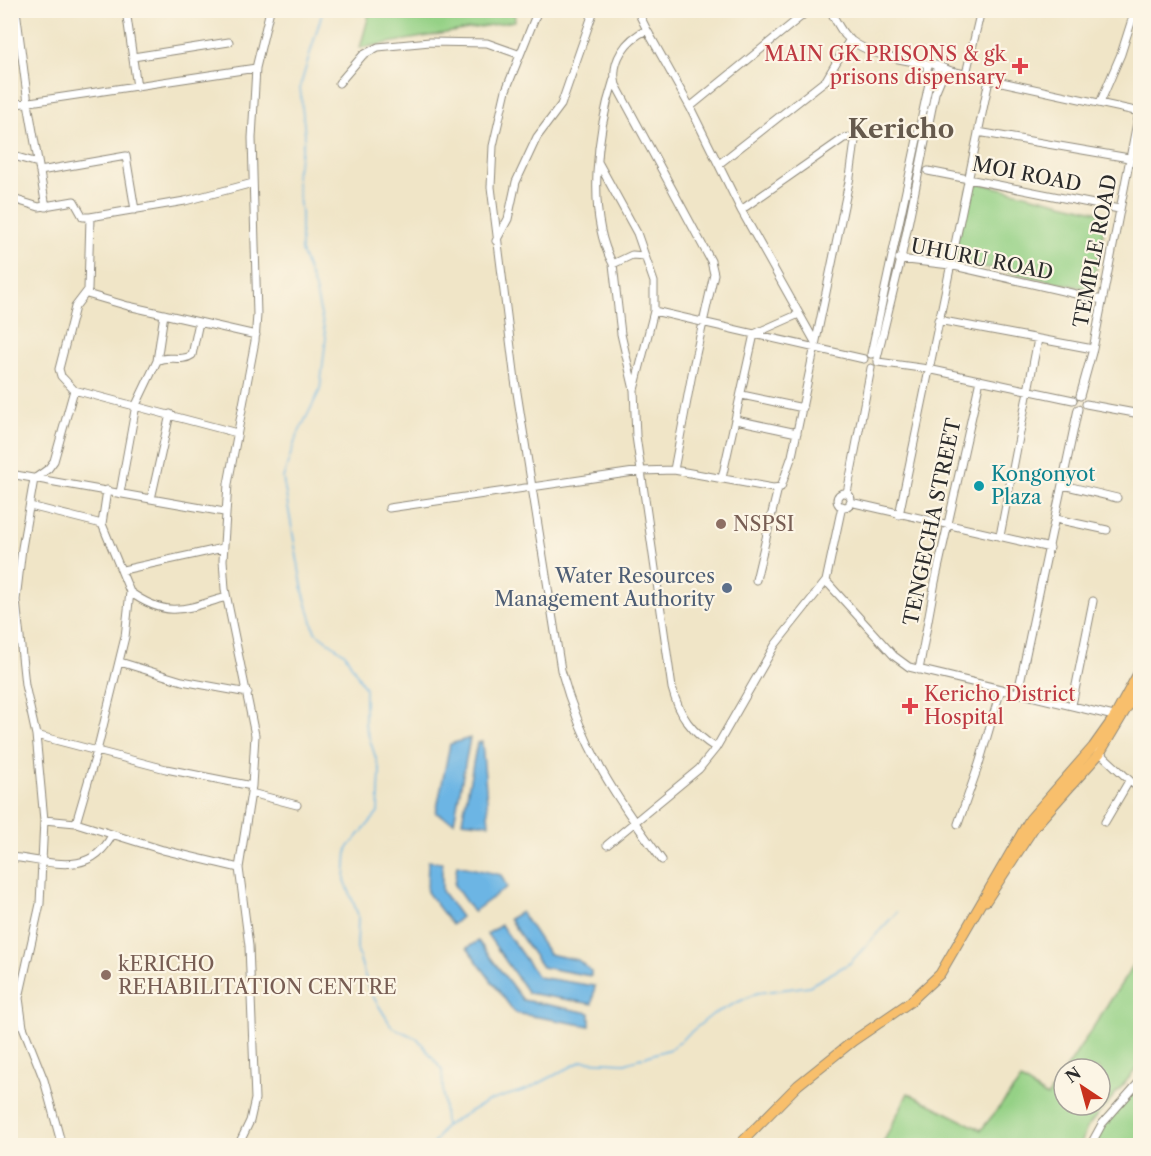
<svg xmlns="http://www.w3.org/2000/svg" width="1151" height="1156" font-family="'Libre Caslon Text',serif">
<style>
.green{fill:#95d186;stroke:#607e58;stroke-width:1.5}
.water{fill:#6cb5e4;stroke:#4c7088;stroke-width:1.5}
.lines{fill:none;stroke-linecap:round;stroke-linejoin:round}
.stream{stroke:#6cb5e4;stroke-width:1.5}
.minor-casing{stroke:#8e8879;stroke-width:9}
.highway-casing{stroke:#8e8879;stroke-width:11}
.minor{stroke:#fff;stroke-width:7}
.highway{stroke:#f8bf6c;stroke-width:9}
.health-dot{fill:#e0444e;stroke:#fcf5e5;stroke-width:2}
.culture-dot{fill:#0f9aa8;stroke:#fcf5e5;stroke-width:2}
.education-dot{fill:#8d6e63;stroke:#fcf5e5;stroke-width:2}
.service-dot{fill:#5c6f8a;stroke:#fcf5e5;stroke-width:2}
.labels{text-anchor:middle;dominant-baseline:central;stroke-width:4.5;stroke-linejoin:round;paint-order:stroke}
.health-label{font-size:20px;fill:#be3a42;stroke:#fcf5e5;text-anchor:end}
.street-label{font-size:20px;fill:#2b2b2b;stroke:#fcf5e5}
.culture-label{font-size:20px;fill:#0d838f;stroke:#fcf5e5;text-anchor:start}
.education-label{font-size:20px;fill:#785e54;stroke:#fcf5e5;text-anchor:start}
.service-label{font-size:20px;fill:#4e5e75;stroke:#fcf5e5;text-anchor:end}
.district-label{font-size:26px;font-weight:bold;fill:#665a4d;stroke:#fcf5e5}
</style>
<rect width="100%" height="100%" fill="#fcf5e5"/>
<filter id="ink" filterUnits="userSpaceOnUse"><feTurbulence type="fractalNoise" baseFrequency=".0167" numOctaves="2"/><feDisplacementMap in="SourceGraphic" scale="12" xChannelSelector="R" yChannelSelector="G"/><feConvolveMatrix kernelMatrix="1 2 1 2 8 2 1 2 1" color-interpolation-filters="sRGB"/></filter>
<filter id="wash" filterUnits="userSpaceOnUse"><feTurbulence type="fractalNoise" baseFrequency=".008" numOctaves="4" result="noise"/><feDisplacementMap in="SourceGraphic" scale="24" xChannelSelector="R" yChannelSelector="G"/><feGaussianBlur stdDeviation="1.35" result="paint"/><feColorMatrix in="noise" values="0 0 0 0 0 0 0 0 0 0 0 0 0 0 0 0 0 1.4 0 .05"/><feComposite in="paint" operator="in"/></filter>
<g filter="url(#wash)">
<rect width="100%" height="100%" fill="#f0e5c7"/>
<path class="green" d="M370 11H514L515 21 360 48Z
M979 183 1103 213 1106 218 1093 284 1088 289 956 261 954 255 968 190Z
M1140 955V1065L1088 1126 1080 1145H882L908 1093 981 1130 1021 1080 1047 1097 1064 1072V1105H1100V1069H1066Z
M1140 1083V1145L1092 1146 1103 1125Z"/>
<path class="water" d="M470 738 454 822 436 813 450 744Z
M482 742 489 824 462 821 477 743Z
M428 861 442 863V891L461 917 452 925 427 892Z
M457 865 501 875 507 887 473 912 454 885Z
M521 912 549 954 578 960 591 971V976L542 967 509 919Z
M501 925 538 977 595 986 592 1004 528 993 487 934Z
M478 941 523 1000 590 1013V1026L515 1013 467 948Z"/>
<g class="lines">
<path class="stream" d="M323 10 300 87 305 135 296 174 301 213V251L315 289 326 337 320 390 296 438 283 478 303 591 315 632 345 654 365 688V725L380 771 378 813 347 849 345 880 358 915 357 949 369 990 392 1027 418 1039 442 1070 445 1126
M432 1146 445 1126 486 1102 528 1089 582 1061 625 1063 670 1049 713 1014 757 993 809 986 850 963 897 912"/>
</g>
</g>
<g filter="url(#ink)">
<g class="lines">
<g class="minor-casing">
<path id="minor" d="M16 10 28 103 46 207
M126 10 137 87
M538 10 506 90 493 146 491 187 515 380 561 670C582 747 615 797 662 860
M637 10 647 30
M830 10C835 19 839 28 845 35 864 55 905 61 930 64
M133 57 229 42
M927 69a5 5 0 1 1 10 0a5 5 0 1 1-10 0Z
M936 65 951 71 1140 112
M966 74 981 10
M339 83 363 55 378 47 430 42 487 43 518 54
M1100 103 1121 54 1135 10
M10 105 256 68 270 10
M690 107 809 10
M978 132 1129 158
M10 155 38 163
M598 162 637 233 645 256
M719 164 826 80 850 39
M40 171 126 156 135 210
M928 171 1119 209
M10 198 39 207 74 201 83 217H90L88 290 75 307 59 369 61 376 74 390
M90 217 185 201 253 183
M496 241 508 219 516 182 537 137 561 105 594 10
M632 255 645 256 654 282V311L634 390 621 334 613 264Z
M899 259 950 265 1102 300
M613 264C586 215 597 131 614 79
M87 294 128 306 256 335
M654 311 754 334 799 314
M938 320 1093 349
M871 354 931 74
M877 358 901 259 935 93 943 74
M157 361 164 314
M878 362 928 369 1073 400
M634 390 636 436 672 688C679 715 692 733 716 748
M742 395 803 408
M1080 396 1093 349 1139 112
M1086 404 1140 414
M736 420 797 433
M674 470 694 363 714 274 711 261 616 85C610 61 626 39 647 30L690 107 741 210 815 342
M10 474 224 512
M722 478 754 334 864 359
M1063 485 1117 498
M120 493 136 405 157 361C168 354 181 363 192 355L199 322
M847 493 871 368
M837 500a7 7 0 1 1 14 0a7 7 0 1 1-14 0Z
M151 499 170 414
M850 502 1050 548
M30 506 102 524 130 592 125 637 97 751 36 735
M389 508 641 471 674 470 773 488 781 487 792 456 850 177 855 141 851 137 844 138 741 210
M899 515 989 80
M1056 519 1107 530
M102 524 107 490
M1000 536 1038 339
M123 570 223 548
M756 580 778 488
M826 581 894 656 909 667 1118 717
M826 581 842 506
M130 592C167 619 186 609 226 597
M120 662 182 681 248 693
M919 670 935 582 980 380
M1018 692 1078 409
M1072 705 1093 601
M1097 750 1140 790
M251 793 297 805
M44 820 76 823 163 850 239 868
M1105 822 1129 781
M76 823 97 751 166 769 252 786
M958 824 979 764 1001 689
M607 845 699 769 716 748 775 645 826 581
M10 857C48 860 90 879 112 835
M62 1146 44 1080 23 1027 19 998 40 904 44 820 36 735 25 685 16 600 22 548 34 479 48 469 54 461 74 390 237 433
M238 1146 250 1121 255 1099 249 946 239 868 252 786 255 735 225 589 223 560 228 484 255 341 257 315 252 138 256 68
M1090 1146 1102 1124 1140 1081"/>
</g>
<g class="highway-casing">
<path id="highway" d="M986 901 1035 826 1100 753 1140 686
M738 1146 798 1085 853 1041 910 1002 940 974 1030 819 1093 747 1115 716 1140 670"/>
</g>
<use href="#minor" class="minor"/>
<use href="#highway" class="highway"/>
</g>
</g>
<g class="health-dot">
<path d="M1017 57h6v6h6v6h-6v6h-6v-6h-6v-6h6z"/>
<path d="M907 697h6v6h6v6h-6v6h-6v-6h-6v-6h6z"/>
</g>
<circle class="culture-dot" cx="979" cy="486" r="6"/>
<g class="education-dot">
<circle cx="721" cy="524" r="6"/>
<circle cx="106" cy="975" r="6"/>
</g>
<circle class="service-dot" cx="727" cy="588" r="6"/>
<g class="labels">
<g class="health-label">
<text x="1006" y="54">MAIN GK PRISONS &amp; gk<tspan x="1006" dy="23">prisons dispensary</tspan></text>
<text x="924" y="694" text-anchor="start">Kericho District<tspan x="924" dy="23">Hospital</tspan></text>
</g>
<g class="street-label">
<text transform="translate(1027 174) rotate(11)">MOI ROAD</text>
<text transform="translate(1095 251) rotate(-79)">TEMPLE ROAD</text>
<text transform="translate(982 259) rotate(11)">UHURU ROAD</text>
<text transform="translate(932 522) rotate(-78)">TENGECHA STREET</text>
</g>
<g class="culture-label">
<text x="991" y="474">Kongonyot<tspan x="991" dy="23">Plaza</tspan></text>
</g>
<g class="education-label">
<text x="733" y="524">NSPSI</text>
<text x="118" y="964">kERICHO<tspan x="118" dy="23">REHABILITATION CENTRE</tspan></text>
</g>
<g class="service-label">
<text x="715" y="576">Water Resources<tspan x="715" dy="23">Management Authority</tspan></text>
</g>
<g class="district-label">
<text x="901" y="129">Kericho</text>
</g>
</g>
<rect width="1151" height="1156" fill="none" stroke="#fcf5e5" stroke-width="36"/>
<g transform="translate(1082 1087) rotate(324)"><circle r="28" fill="#fcf5e5" stroke="#a8a49b" stroke-width="1.5"/>
<path d="M0-4.5L10 22L0 15L-10 22Z" fill="#c8321e"/>
<text y="-9" font-size="16" font-weight="bold" text-anchor="middle" fill="#2b2b2b">N</text>
</g>
</svg>
